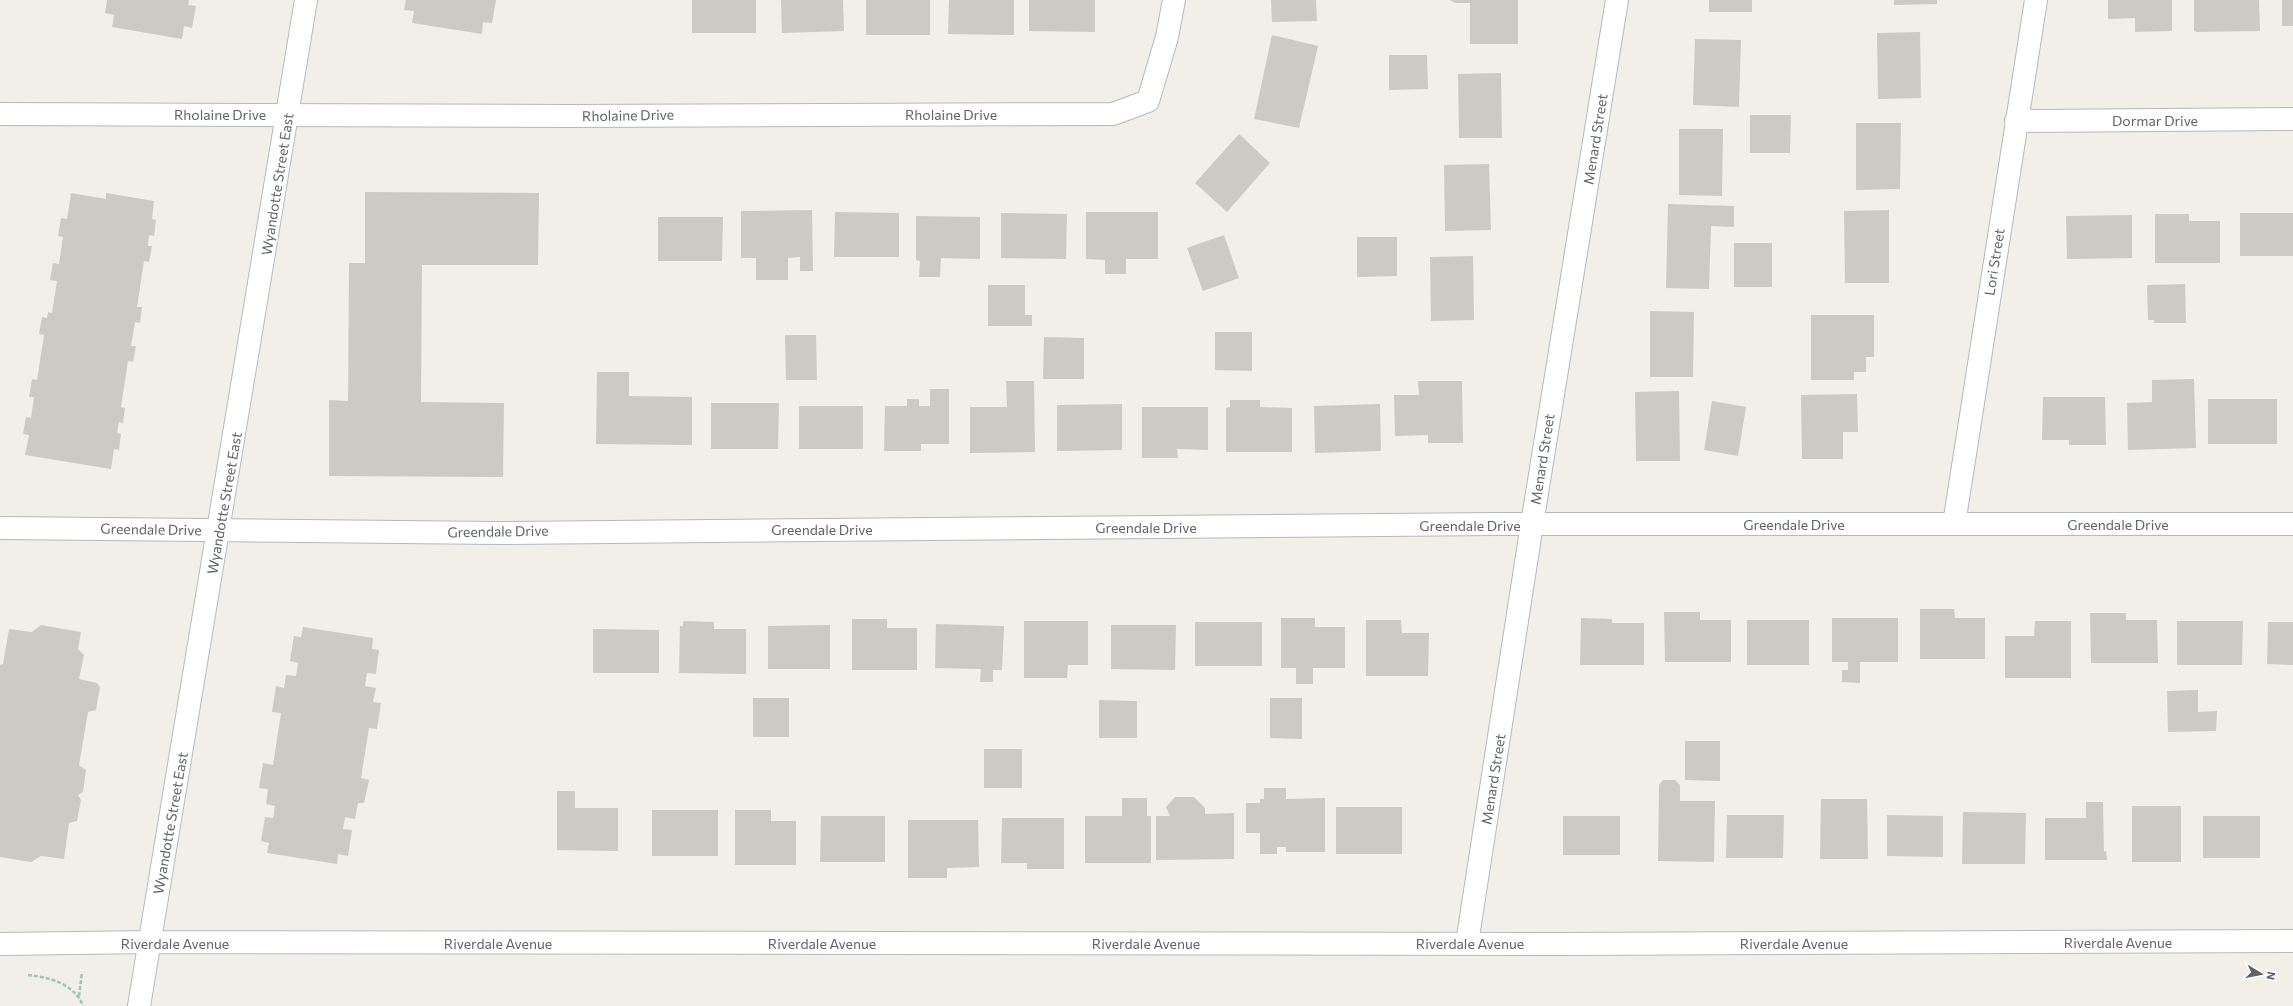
<svg xmlns="http://www.w3.org/2000/svg" width="2293" height="1006" font-family="Commissioner,sans-serif">
<style>
.building{fill:#cccac5}
.lines{fill:none;stroke-linecap:round;stroke-linejoin:round}
.street-casing{stroke:#b5b8bc;stroke-width:24}
.secondary-casing{stroke:#b6babf;stroke-width:24}
.path{stroke:#9cc7a9;stroke-width:2.5;stroke-dasharray:4 2;stroke-linecap:butt}
.street{stroke:#fff;stroke-width:22}
.secondary{stroke:#fff;stroke-width:22}
.labels{text-anchor:middle;dominant-baseline:central;stroke-width:3;stroke-linejoin:round;paint-order:stroke}
.street-label{font-size:14px;fill:#5f6368;stroke:#fff}
</style>
<rect width="100%" height="100%" fill="#f1efe8"/>
<path class="building" d="M107 0H189L188 5 196 6 192 28 184 26 182 39 112 27 114 15 105 13Z
M406 0H496L492 23 483 22 482 34 412 23 414 11 404 10Z
M692 0H756V33H692Z
M781 0H843L844 31 782 33Z
M866 0H930V35H866Z
M949 0H1014V35L948 34Z
M1029 0H1095V32L1029 31Z
M1271 0H1316L1317 21 1272 22Z
M1450 0H1518V44H1470V3H1455Z
M1709 0H1752V12H1709Z
M1894 0H1937V4L1894 5Z
M2108 0H2172V31L2135 32V18L2108 19Z
M2194 0H2259L2260 31 2196 32 2194 30Z
M2282 0H2293V26H2282Z
M1920 32 1921 98 1878 99 1877 33Z
M1272 35 1318 46 1299 128 1254 119Z
M1695 39 1741 40 1739 107 1693 105Z
M1389 55H1427L1428 89 1389 90Z
M1501 73 1502 138H1459L1458 74Z
M1750 115H1791L1790 153H1750Z
M1856 123H1901L1900 189 1856 190Z
M1679 129H1723L1722 196 1679 195Z
M1239 134 1270 163 1227 212 1195 183Z
M1489 164 1491 230 1445 231 1444 165Z
M365 192 539 193 538 265H422L421 402 504 403 503 477 329 476V400L348 401 349 263H365Z
M71 193 106 199V193L154 201 152 219 156 220 154 236 149 235 148 246H152L149 262 144 261 137 307H142L140 323 135 322 131 346H136L133 362 128 361 121 407 125 408 123 423 119 422 117 433 121 434 119 450 114 449 111 469 25 455 29 435 23 434 26 417 31 418 34 397H29L32 379 37 380 44 335 39 334 42 317 47 318 48 312 52 313 57 281 50 280 53 263 59 264 63 237 58 236 61 218 67 219Z
M1668 204 1734 206V227L1711 226 1709 289 1666 288Z
M812 210 813 271H800V257L788 258V280H756V258H741V211Z
M1889 210V283H1845L1844 211Z
M835 212 899 213V257H834Z
M1086 212H1158V259H1126V274H1105V260L1086 259Z
M1001 213 1067 214 1066 259 1001 258Z
M2240 213H2293V256H2240Z
M2155 214H2189V221H2220V263H2155Z
M2132 215V258L2067 259 2066 216Z
M916 216 980 217V259L941 258 940 277H919L920 261 916 260Z
M658 217H723L722 261H658Z
M1224 235 1239 278 1203 291 1187 248Z
M1357 237H1397V276L1357 277Z
M1734 243H1772V287H1734Z
M1473 256 1474 320 1431 321 1430 257Z
M2185 284 2186 323H2154V320H2148L2147 285Z
M988 285H1025V315H1032V326H988Z
M1650 311 1694 312 1693 377H1650Z
M1811 315H1874V357H1866V372H1854V380H1811Z
M1215 332H1252V371L1215 370Z
M785 335H816L817 380H786Z
M1044 337 1084 338V379H1043Z
M597 372H629V396L692 397V445L596 444Z
M2194 379 2196 448 2128 450 2127 403 2152 402V380Z
M1006 381H1034L1035 452 970 453V407H1007Z
M1418 381H1462L1463 443H1428V435L1395 436 1394 395H1419Z
M930 389H949V444H921V451H884L885 406H907V399H919V406H930Z
M1679 391 1680 461H1636L1635 392Z
M1857 394 1858 432H1843V459H1802L1801 395Z
M2043 397H2105L2106 445H2069V440H2042Z
M2208 399H2277V444H2208Z
M1230 400H1260V407L1292 408V452H1226V408L1230 407Z
M1712 401 1746 407 1738 456 1704 450Z
M711 403H779L778 449H711Z
M1122 404V450L1057 451V405Z
M1380 404 1381 451 1315 453 1314 406Z
M799 406H863V449H799Z
M1142 407H1208V450L1177 449 1178 458H1142Z
M1920 609H1954L1955 618H1985V659H1920Z
M1664 612H1700V620H1731V662H1665Z
M2090 613H2126V620H2157L2158 663H2091Z
M1281 618H1315V627H1345V668H1313V684H1296V668H1281Z
M1581 618 1612 619V623H1644V665H1580Z
M1832 618H1898V662H1860V683L1842 682V670H1848V662H1832Z
M852 619H887V628H917V670H852Z
M1366 620H1401L1402 633H1429L1428 676H1366Z
M1747 620H1809V665H1747Z
M683 621 714 622V629H746V674L679 673 680 626H683Z
M1024 621H1088V665H1068L1067 678H1024Z
M2035 621H2071V678H2005V636H2034Z
M2177 621H2243L2242 665H2177Z
M1195 622H1262V666H1195Z
M2268 622H2293V665L2267 664Z
M936 624 1004 626 1002 670H993V682H980L981 669 935 668Z
M41 625 81 632 78 649 84 655 79 679 97 683 100 687 96 710 88 712 79 765 86 770 83 792 78 795 81 800 77 821 69 823 64 859 41 856 31 862 0 857V665L3 664 9 629 32 632Z
M830 625V669H768V626Z
M1111 625H1176L1175 670 1111 669Z
M303 627 373 638 372 649 379 650 376 674 367 673 365 686 376 688 373 702 381 703 377 729 369 728 361 778 369 780 364 803H358L355 819 345 817 343 829 352 830 348 856 338 854 337 864 267 853 269 843 261 841 265 817 273 818 275 806 266 804 268 789 259 788 263 763 273 765 281 713 272 712 276 686 284 688 286 675 296 676 298 663 290 661 294 636 301 637Z
M593 629 659 630V673H593Z
M2198 690V712L2217 711 2216 731 2168 732 2167 691Z
M753 698H789V737H753Z
M1270 698H1302V739L1270 738Z
M1099 700 1137 701V738H1099Z
M1685 741H1720V781L1685 780Z
M984 749H1022V788H984Z
M1663 780H1675L1680 785V801H1715L1714 862 1658 861 1659 785Z
M1264 788H1286V799L1325 798V852H1286V847H1277V854H1260V833H1246V803H1260V799H1264Z
M557 791H575V808H618V851L557 850Z
M1175 797H1194L1205 808V814L1234 813V859L1156 860V816H1170L1166 807Z
M1122 798H1147V816H1151V863H1085V816H1122Z
M1821 799H1867L1868 859H1820Z
M2086 802H2103L2104 852 2106 851 2107 860H2045V818H2086Z
M2132 806H2181V862H2132Z
M1336 807H1402V854H1336Z
M652 810H718V856H652Z
M735 810H771V821H796V865H735Z
M1963 812 2026 813 2025 864H1962Z
M1727 815H1784L1783 858H1726Z
M1887 815 1943 816V857L1887 856Z
M821 816H885V862H820Z
M1563 816H1620V855H1563Z
M2203 816H2260V858H2203Z
M1002 818H1064V869H1027V863H1001Z
M908 820H978L979 867 947 868V878H908Z"/>
<g class="lines">
<g class="street-casing">
<path id="street" d="M0 114 569 116 1113 114 1148 101 1167 37 1174 0
M2016 121 2293 119
M1954 524 2036 0
M0 528 497 533 1496 524H2293
M1467 943 1532 524 1617 0"/>
</g>
<g class="secondary-casing">
<path id="secondary" d="M0 944 150 942 1563 944 2293 941
M139 1006 306 0"/>
</g>
<path class="path" d="M28 975C49 977 75 984 83 1006
M79 996 82 972"/>
<use href="#street" class="street"/>
<use href="#secondary" class="secondary"/>
</g>
<g class="labels">
<g class="street-label">
<text x="220" y="114">Rholaine Drive</text>
<text x="951" y="114">Rholaine Drive</text>
<text transform="translate(628 115) rotate(-1)">Rholaine Drive</text>
<text x="2155" y="120">Dormar Drive</text>
<text transform="translate(1595 139) rotate(-81)">Menard Street</text>
<text transform="translate(277 184) rotate(-81)">Wyandotte Street East</text>
<text transform="translate(1994 262) rotate(-81)">Lori Street</text>
<text transform="translate(1542 459) rotate(-81)">Menard Street</text>
<text transform="translate(224 503) rotate(-80)">Wyandotte Street East</text>
<text x="1794" y="524">Greendale Drive</text>
<text x="2118" y="524">Greendale Drive</text>
<text x="1470" y="525">Greendale Drive</text>
<text x="1146" y="527">Greendale Drive</text>
<text transform="translate(151 529) rotate(1)">Greendale Drive</text>
<text x="822" y="529">Greendale Drive</text>
<text transform="translate(498 531) rotate(-1)">Greendale Drive</text>
<text transform="translate(1493 779) rotate(-81)">Menard Street</text>
<text transform="translate(170 823) rotate(-80)">Wyandotte Street East</text>
<text x="2118" y="942">Riverdale Avenue</text>
<text x="175" y="943">Riverdale Avenue</text>
<text x="498" y="943">Riverdale Avenue</text>
<text x="822" y="943">Riverdale Avenue</text>
<text x="1146" y="943">Riverdale Avenue</text>
<text x="1470" y="943">Riverdale Avenue</text>
<text x="1794" y="943">Riverdale Avenue</text>
</g>
</g>
<g transform="translate(2261 974) rotate(100)" stroke="#ffffff" stroke-width="3" paint-order="stroke">
<path d="M0-3L7 15L0 10L-7 15Z" fill="#5f6368"/>
<text y="-6" font-size="11" font-weight="bold" text-anchor="middle" fill="#5f6368">N</text>
</g>
</svg>
